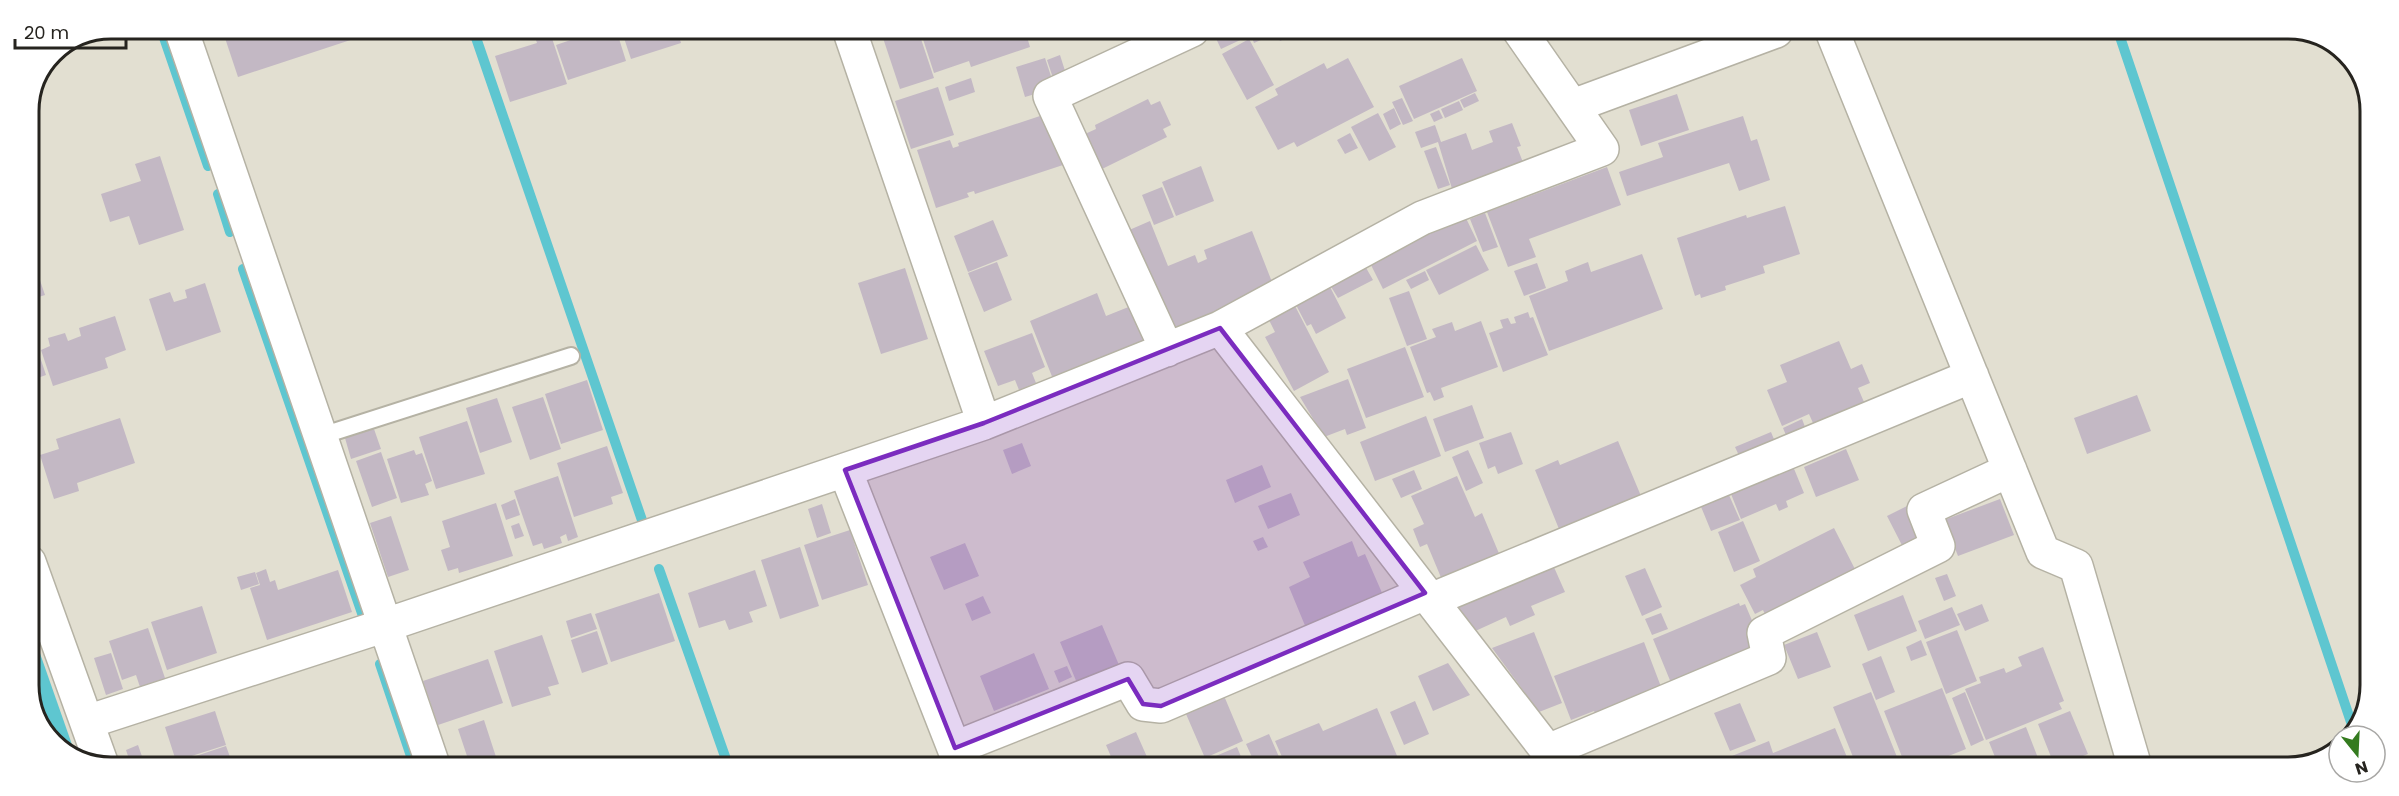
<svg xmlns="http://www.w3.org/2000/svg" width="2399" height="796" font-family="Poppins,sans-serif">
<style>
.water{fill:#5ec6d0}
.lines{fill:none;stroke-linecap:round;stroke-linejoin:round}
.stream{stroke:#5ec6d0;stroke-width:10}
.building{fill:#c3b8c4}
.lane-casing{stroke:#b5b2a4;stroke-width:20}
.street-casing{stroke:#b5b2a4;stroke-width:36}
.lane{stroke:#fff;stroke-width:16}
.street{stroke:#fff;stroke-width:33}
.marked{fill:#7b2cbf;fill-opacity:0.2;stroke:#7b2cbf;stroke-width:4.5;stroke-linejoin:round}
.rim{fill:none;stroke:#26241f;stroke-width:3}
</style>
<rect width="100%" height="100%" fill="#e2dfd1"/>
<path class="water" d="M29 622 76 756 46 736 29 691Z"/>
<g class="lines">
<path class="stream" d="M161 29 208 166
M473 29 644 526
M2118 31 2353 728
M218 194 230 232
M243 269 363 616
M659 569 728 765
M380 664 414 765"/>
</g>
<path class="building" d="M222 29H384L238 77Z
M539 29H549L567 84 510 102 495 56 537 43 533 31Z
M603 29H616L626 61 568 80 556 45Z
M621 29H677L681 43 631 59Z
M716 29H737V30L718 36Z
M898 30H918L934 78 900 89 882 35Z
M920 30H1025L1030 47 971 67 969 61 934 73Z
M1212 30H1272L1274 34 1254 43 1251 35 1221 49Z
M1275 30H1303L1280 41Z
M1249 39 1274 85 1247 100 1222 54Z
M1060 55 1066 74 1053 78 1047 60Z
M1045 58 1055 88 1025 97 1016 67Z
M1348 58 1374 107 1297 147 1294 142 1278 150 1255 107 1278 95 1275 89 1324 63 1327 69Z
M1462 58 1477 91 1414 119 1399 86Z
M971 78 975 92 949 101 945 87Z
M938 87 954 135 911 149 895 101Z
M1475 93 1479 101 1464 108 1460 100Z
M1677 94 1689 130 1641 146 1629 110Z
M1402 98 1413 121 1403 125 1392 102Z
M1148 99 1151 105 1160 101 1171 125 1163 129 1167 137 1102 169 1085 134 1096 129 1095 125Z
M1459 101 1463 110 1445 118 1441 109Z
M1394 108 1401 124 1390 130 1383 114Z
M1439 110 1443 118 1434 122 1430 114Z
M1378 113 1396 147 1369 161 1351 127Z
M1046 114 1063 165 975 194 974 191 967 193 969 197 936 208 917 150 950 140 953 148 959 146 958 143Z
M1743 116 1751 141 1757 139 1770 180 1739 191 1729 163 1627 196 1619 172 1663 157 1658 143Z
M1512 123 1521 146 1517 147 1526 170 1453 192 1438 142 1421 148 1415 132 1435 125 1441 142 1466 133 1472 150 1493 142 1489 131Z
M1350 133 1358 148 1345 154 1337 140Z
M1436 147 1450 185 1438 189 1424 151Z
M160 156 184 230 139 245 129 216 110 222 101 194 141 181 135 164Z
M1201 166 1214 201 1176 216 1162 182Z
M1607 167 1621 205 1529 239 1536 257 1508 267 1487 212Z
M1162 187 1174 217 1154 225 1142 195Z
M1785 206 1800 254 1763 266 1765 273 1725 286 1726 290 1701 298 1700 294 1695 296 1677 238 1746 215 1747 218Z
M1485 213 1498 247 1483 252 1470 219Z
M1464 214 1477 241 1383 289 1369 261Z
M993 220 1008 256 968 272 954 236Z
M1150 221 1168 266 1195 255 1198 263 1207 259 1204 250 1252 231 1274 287 1171 329 1127 231Z
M1476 245 1489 270 1439 295 1426 270Z
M29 248 45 295 29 300Z
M1642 254 1663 309 1549 351 1529 296 1568 281 1565 271 1588 262 1591 272Z
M997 262 1012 300 984 312 968 273Z
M1537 263 1546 288 1524 296 1514 271Z
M1365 266 1373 280 1338 298 1330 285Z
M905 268 928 339 881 354 858 283Z
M1425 271 1429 280 1411 289 1406 280Z
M205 283 221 332 166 351 149 299 170 292 174 302 187 298 185 290Z
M1329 285 1346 318 1316 334 1311 324 1307 326 1295 303Z
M1409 291 1427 339 1407 346 1389 298Z
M1097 293 1106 316 1131 306 1145 343 1053 379 1030 321Z
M1294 304 1329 372 1294 391 1265 337 1275 332 1268 318Z
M1528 312 1530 318 1533 317 1548 355 1503 372 1489 333 1503 328 1500 320 1508 318 1511 324 1516 323 1514 317Z
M115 316 126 350 105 358 108 368 53 386 41 350 50 346 48 338 65 333 68 341 81 336 79 328Z
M1481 321 1498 367 1441 388 1444 397 1434 401 1430 392 1427 393 1410 347 1436 337 1432 329 1452 322 1455 331Z
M1032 333 1045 367 1032 373 1036 383 1019 390 1015 380 998 386 984 351Z
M1839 341 1851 369 1862 364 1870 383 1858 388 1864 402 1813 423 1809 414 1782 426 1767 390 1787 382 1780 365Z
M35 342 46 375 29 381V344Z
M1405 347 1424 397 1366 418 1347 369Z
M1348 379 1366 428 1347 435 1345 429 1324 437 1300 397Z
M587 380 603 430 561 444 545 394Z
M2137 395 2151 431 2087 454 2074 418Z
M543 397 561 449 530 460 512 407Z
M497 398 512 442 480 453 466 408Z
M29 402 35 420 29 422Z
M1472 405 1484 438 1445 452 1433 419Z
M1426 416 1441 456 1375 481 1360 442Z
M120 418 135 463 77 483 79 491 54 499 40 455 59 449 56 439Z
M1802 419 1807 432 1788 440 1783 428Z
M467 421 485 474 436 489 419 437Z
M29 429 37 453 29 456Z
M374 429 381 449 351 459 345 438Z
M1511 432 1523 464 1498 474 1495 466 1488 469 1479 443Z
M1771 432 1778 449 1743 464 1735 447Z
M1618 441 1641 496 1559 529 1535 470 1558 460 1560 465Z
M1022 443 1031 466 1012 474 1003 450Z
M607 446 623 493 611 497 613 504 574 517 557 463Z
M1846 449 1859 480 1816 497 1804 467Z
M414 450 416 455 422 453 432 481 425 484 429 495 401 503 387 459Z
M1468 450 1483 483 1466 491 1452 457Z
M381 452 397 498 372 507 356 461Z
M1790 459 1804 493 1786 501 1788 507 1779 511 1776 504 1741 519 1727 484Z
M1262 465 1271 487 1235 503 1226 480Z
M1414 470 1422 489 1401 498 1392 479Z
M558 476 578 537 568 541 566 534 560 537 562 543 544 549 542 543 533 546 514 491Z
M1457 476 1475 517 1482 513 1503 563 1445 587 1427 544 1420 547 1413 529 1424 524 1411 496Z
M1725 486 1740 520 1711 531 1697 497Z
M1291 493 1300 515 1268 529 1258 506Z
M515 499 520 515 506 520 501 505Z
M2000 499 2014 535 1958 556 1944 520Z
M496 503 513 556 459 573 458 568 448 571 441 550 450 547 442 521Z
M822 504 831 533 817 538 808 509Z
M1911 504 1931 543 1907 555 1887 516Z
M391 516 409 570 388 577 370 523Z
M1743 521 1760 561 1734 572 1718 532Z
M519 523 524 536 515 539 511 526Z
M1834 528 1859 577 1769 623 1763 610 1755 614 1740 585 1756 577 1753 569Z
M850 530 868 585 822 600 804 545Z
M1263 537 1268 547 1258 551 1253 541Z
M1352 541 1358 557 1365 554 1383 595 1306 628 1289 587 1310 577 1303 562Z
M965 543 979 576 944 590 930 557Z
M800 547 819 606 780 619 761 560Z
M1553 565 1565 592 1531 606 1535 615 1510 626 1506 617 1471 633 1458 605Z
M1645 568 1662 607 1642 616 1625 576Z
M266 569 270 582 275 580 278 590 338 570 352 612 267 640 250 588 260 585 256 573Z
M755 570 767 606 749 612 753 622 729 630 725 620 699 628 688 593Z
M255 572 259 584 241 590 237 577Z
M1947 574 1956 596 1944 601 1935 578Z
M659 593 675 641 611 662 595 614Z
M1903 595 1917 631 1868 651 1854 615Z
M983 596 991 613 972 621 965 604Z
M1739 603 1740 606 1745 604 1765 651 1676 695 1653 639Z
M1982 604 1989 621 1965 631 1957 614Z
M202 606 217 653 167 670 151 622Z
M1952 607 1960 625 1925 639 1918 621Z
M591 613 597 629 571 638 566 621Z
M1661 613 1668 629 1652 635 1645 619Z
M1102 625 1119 665 1077 683 1060 642Z
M148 628 166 681 141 690 136 675 122 680 109 641Z
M1957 630 1977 681 1946 694 1926 642Z
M597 631 608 664 582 673 571 640Z
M1534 632 1562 703 1539 712 1492 648Z
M1817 632 1831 667 1798 679 1784 645Z
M542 635 559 684 548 687 551 695 512 707 494 651Z
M1921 640 1927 655 1911 661 1906 647Z
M1644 642 1663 692 1597 717 1594 711 1571 720 1554 676Z
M2043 647 2064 701 2059 703 2062 709 1986 740 1965 689 1981 683 1979 677 2004 668 2006 673 2022 666 2018 657Z
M111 653 123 689 106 695 94 658Z
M1034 653 1049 689 994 711 980 676Z
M1881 656 1895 692 1876 700 1862 664Z
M488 659 503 703 438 725 423 681Z
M1448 663 1470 695 1433 711 1418 676Z
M1067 666 1072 677 1059 683 1054 671Z
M1942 688 1966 749 1921 767H1906L1884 711Z
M1222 691 1243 741 1205 758 1183 707Z
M1871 692 1901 767H1857L1833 707Z
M1965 692 1984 740 1971 746 1952 698Z
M1415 701 1429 734 1404 745 1390 712Z
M1740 703 1756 741 1730 751 1714 713Z
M1377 708 1400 763 1393 766H1286L1275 741 1319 723 1323 731Z
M215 711 226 745 176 761 165 727Z
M2070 711 2088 754 2055 767 2038 724Z
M484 720 497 760 481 765H470L458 729Z
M2026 727 2038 758 2015 767H1999L1989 742Z
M1835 728 1851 767H1737L1732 756 1769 741 1773 753Z
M1136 732 1151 766H1115L1106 745Z
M1269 734 1283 766H1256L1246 744Z
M138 745 145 765H131L126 750Z
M226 746 233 765H182L181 761Z
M1237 747 1244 764 1240 766H1182L1181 764 1201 756 1204 761Z"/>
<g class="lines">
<g class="lane-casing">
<path id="lane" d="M321 436 571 356"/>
</g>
<g class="street-casing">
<path id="street" d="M181 29 433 765
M849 29 984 423
M1832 31 2043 552 2076 566 2135 767
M1573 106 1776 31
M1220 328 1560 767
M1167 350 1050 96 1192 30
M845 470 961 766
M29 562 102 765
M1431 600 1972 376
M87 722 386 625 984 423 1220 328 1422 218 1602 149 1519 30
M955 748 1128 679 1143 704 1161 706 1425 593
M1548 751 1769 658 1764 633 1938 546 1924 510 2010 470"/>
</g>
<use href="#lane" class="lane"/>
<use href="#street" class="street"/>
</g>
<path class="marked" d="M1220 328 1425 593 1161 706 1143 704 1128 679 955 748 845 470 984 423Z"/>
<path d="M0 0H2399V796H0ZM111 39H2288A72 72 0 0 1 2360 111V685A72 72 0 0 1 2288 757H111A72 72 0 0 1 39 685V111A72 72 0 0 1 111 39Z" fill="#fff" fill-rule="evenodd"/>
<path class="rim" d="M111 39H2288A72 72 0 0 1 2360 111V685A72 72 0 0 1 2288 757H111A72 72 0 0 1 39 685V111A72 72 0 0 1 111 39Z"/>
<g transform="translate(2357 754) rotate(162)"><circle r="28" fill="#ffffff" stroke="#a8a7a5" stroke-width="1.5"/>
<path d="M0-4.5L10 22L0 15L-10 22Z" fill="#347b1f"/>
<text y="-9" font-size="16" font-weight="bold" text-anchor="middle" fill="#26241f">N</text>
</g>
<path d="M15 39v9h111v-9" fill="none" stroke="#26241f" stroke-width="3"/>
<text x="24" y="39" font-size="18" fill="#26241f" stroke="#ffffff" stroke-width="4.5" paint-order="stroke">20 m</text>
</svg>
